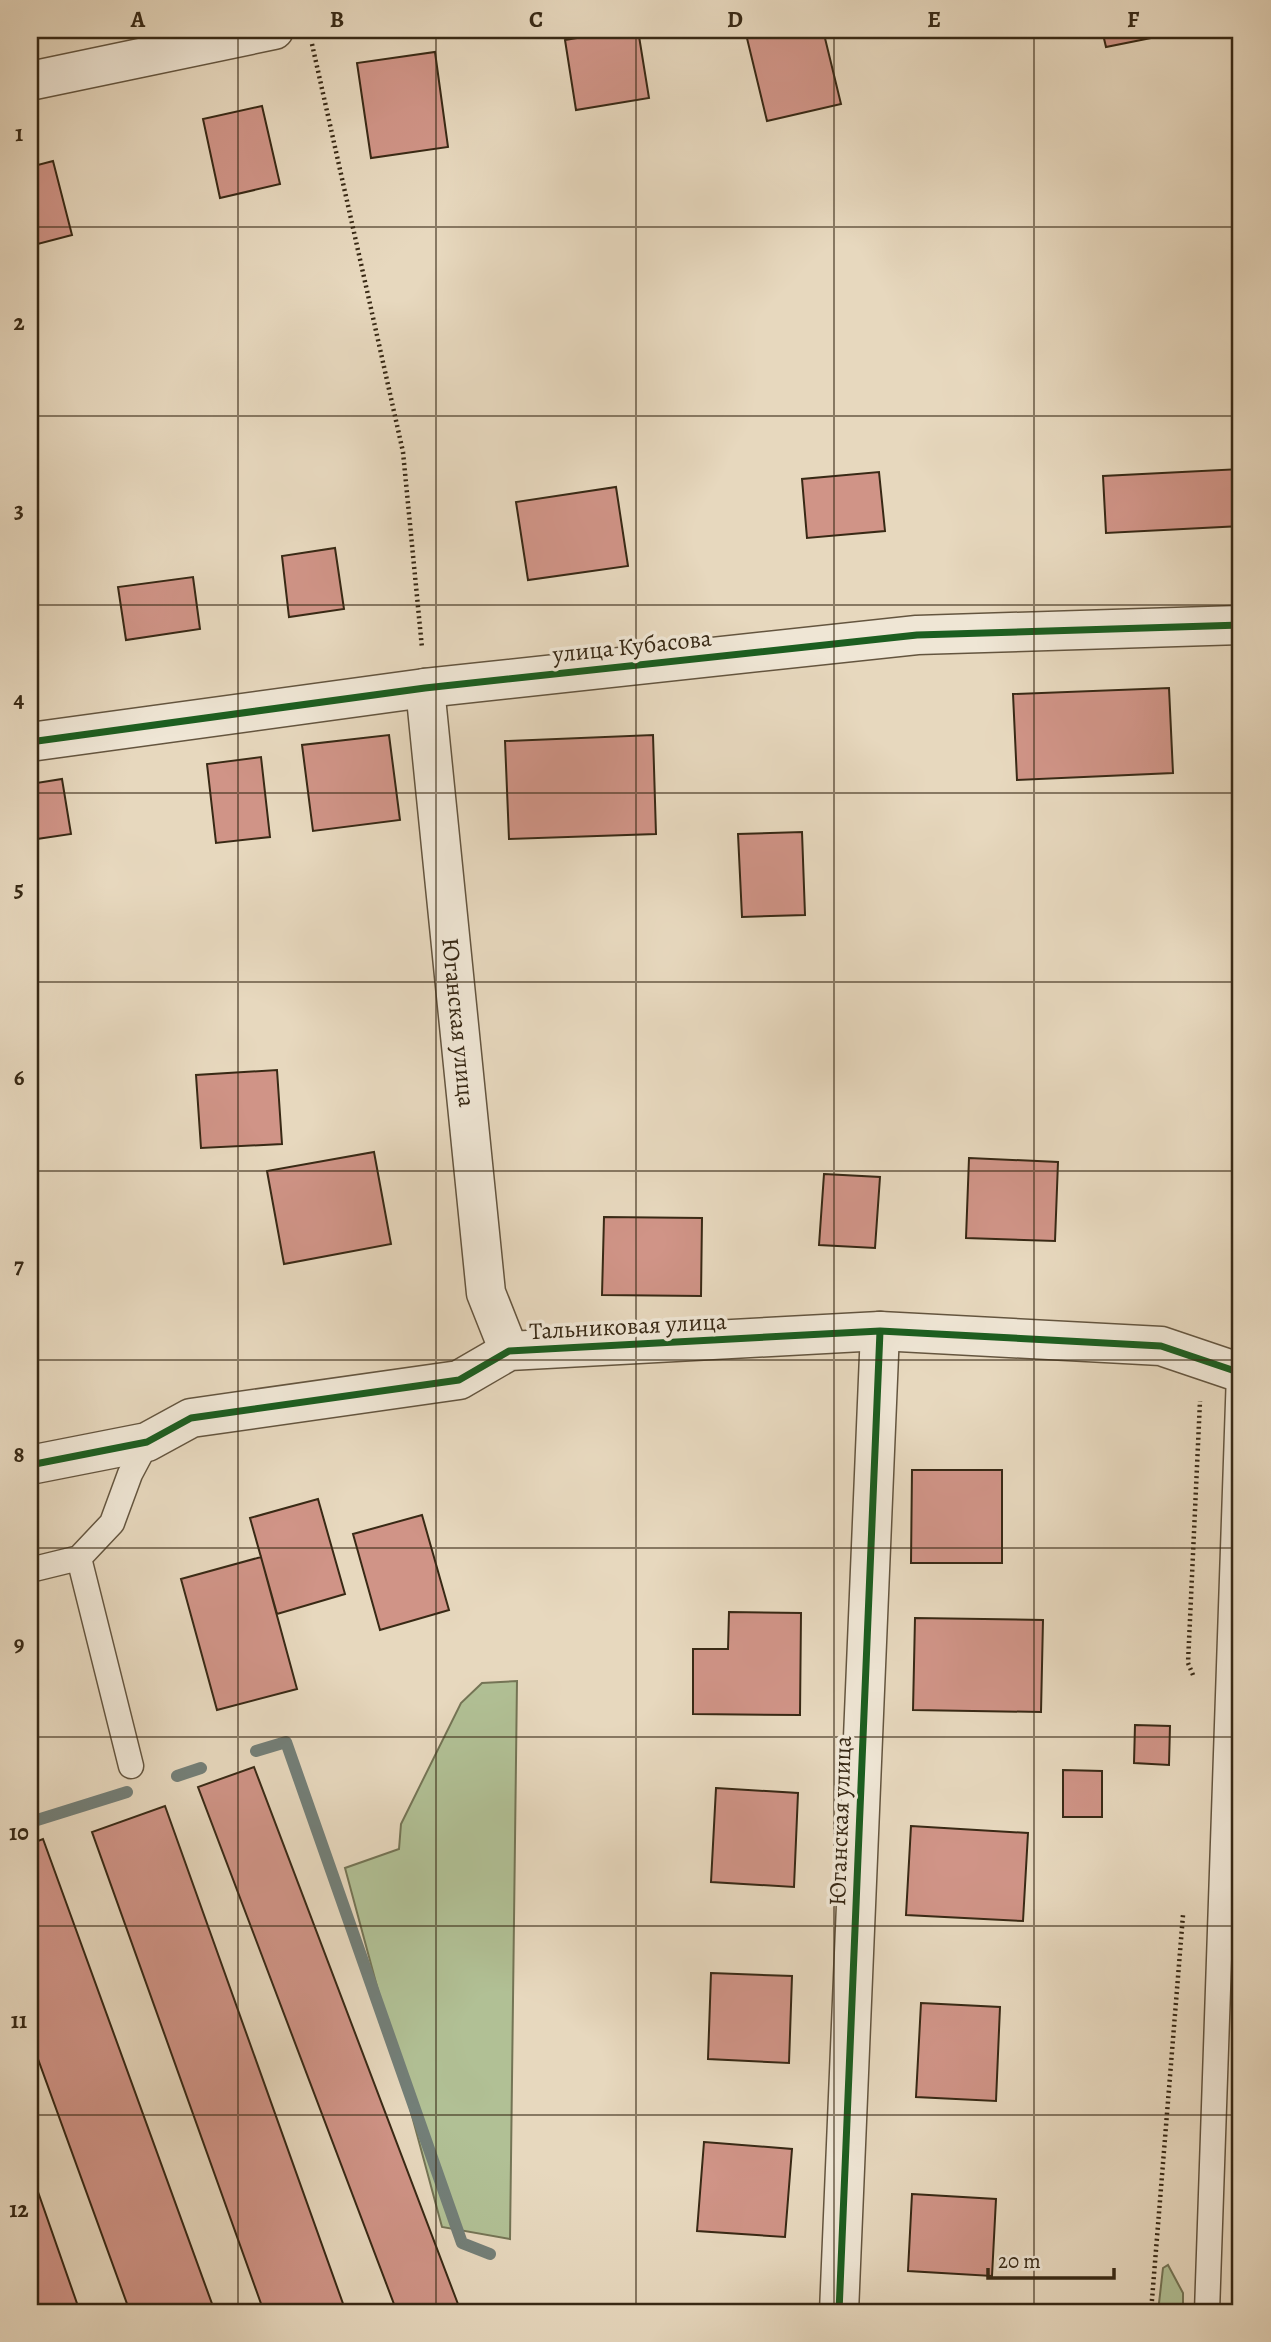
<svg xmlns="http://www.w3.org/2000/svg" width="1271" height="2342" font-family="Alegreya,serif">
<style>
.green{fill:#b1c095;stroke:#747455;stroke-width:2}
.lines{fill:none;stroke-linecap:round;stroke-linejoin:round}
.stream{stroke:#737f78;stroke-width:12}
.building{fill:#d09487;stroke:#382915;stroke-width:2}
.service-casing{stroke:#64553f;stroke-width:27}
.minor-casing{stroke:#64553f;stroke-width:41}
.path{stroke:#382915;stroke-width:4.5;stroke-dasharray:2 3.5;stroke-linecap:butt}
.service{stroke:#efe6d5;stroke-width:24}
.minor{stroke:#efe6d5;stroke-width:38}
.cycleway-casing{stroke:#efe6d5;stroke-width:11}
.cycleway{stroke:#1b5e20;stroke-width:7}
.grid{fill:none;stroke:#382915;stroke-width:2;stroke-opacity:0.55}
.labels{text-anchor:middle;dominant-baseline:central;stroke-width:7;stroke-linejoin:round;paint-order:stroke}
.street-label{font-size:24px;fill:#382915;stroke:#efe6d5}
.neatline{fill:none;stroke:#382915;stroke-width:2.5}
.grid-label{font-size:23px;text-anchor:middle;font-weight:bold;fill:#382915}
</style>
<rect width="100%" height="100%" fill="#e7d8be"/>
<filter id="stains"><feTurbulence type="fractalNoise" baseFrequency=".00286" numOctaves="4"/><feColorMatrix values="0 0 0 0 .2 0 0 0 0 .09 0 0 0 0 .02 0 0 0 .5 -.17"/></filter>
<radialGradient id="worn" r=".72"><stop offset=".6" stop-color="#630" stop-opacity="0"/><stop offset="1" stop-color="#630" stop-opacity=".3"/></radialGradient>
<path class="green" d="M517 1681 510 2239 442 2227 345 1868 399 1849 401 1824 461 1703 482 1683Z
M1168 2265 1183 2293V2312H1158L1163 2268Z"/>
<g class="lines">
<path class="stream" d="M256 1751 286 1742 462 2243 490 2254
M177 1776 201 1768
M34 1821 127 1792"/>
</g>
<path class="building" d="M625 30H638L649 98 576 110 565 40Z
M745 30H823L841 104 767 121Z
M1102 30H1175L1176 33 1106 47Z
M435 52 448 147 371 158 357 63Z
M262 106 280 184 220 198 203 119Z
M53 161 72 235 30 246V167Z
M1241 469V526L1106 533 1103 476Z
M879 472 885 531 807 538 802 479Z
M616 487 628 566 528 580 516 502Z
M335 548 344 609 289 617 282 556Z
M193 577 200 629 126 640 118 587Z
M1169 688 1173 773 1017 780 1013 694Z
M389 735 400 820 313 831 302 745Z
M653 735 656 834 509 839 505 741Z
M261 757 270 837 216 843 207 764Z
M62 779 71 834 30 840V784Z
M802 832 805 915 742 917 738 834Z
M277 1070 282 1144 201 1148 196 1075Z
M374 1152 391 1244 284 1264 267 1171Z
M969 1158 1058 1162 1055 1241 966 1238Z
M824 1174 880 1177 875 1248 819 1245Z
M604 1217 702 1218 701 1296 602 1295Z
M912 1470H1002V1563H911Z
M318 1499 345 1594 277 1614 250 1518Z
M422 1515 449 1610 380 1630 353 1534Z
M261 1557 297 1689 217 1710 181 1579Z
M729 1612 801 1613 800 1715 693 1714V1649H728Z
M915 1618 1043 1620 1041 1712 913 1710Z
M1135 1725 1170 1726 1169 1765 1134 1763Z
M254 1767 461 2312H397L198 1787Z
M1063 1770 1102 1771V1817H1063Z
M716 1788 798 1793 794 1887 711 1882Z
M165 1806 346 2312H264L92 1832Z
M911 1826 1028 1833 1023 1921 906 1915Z
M43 1839 215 2312H130L30 2037V1844Z
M711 1973 792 1976 789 2063 708 2059Z
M921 2003 1000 2007 996 2101 916 2097Z
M704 2142 792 2149 785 2237 697 2231Z
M30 2169 80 2312H30Z
M912 2194 996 2199 992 2276 908 2271Z"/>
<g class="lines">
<g class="service-casing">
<path id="service" d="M79 1558 131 1766
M30 1570 79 1558 112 1523 130 1474 147 1442
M1207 2312 1239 1373"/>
</g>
<g class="minor-casing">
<g id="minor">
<path d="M30 81 274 30"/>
<path id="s1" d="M425 688 486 1293 509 1351"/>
<path d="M30 742 425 688 917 635 1241 625"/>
<path d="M30 1465 147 1442 191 1418 459 1380 509 1351 880 1331 1161 1346 1241 1373"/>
<path d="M839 2312 880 1331"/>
</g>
</g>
<path class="path" d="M312 44 403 452 422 648
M1193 1675 1188 1663 1200 1401
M1151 2312 1183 1915"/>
<use href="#service" class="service"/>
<use href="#minor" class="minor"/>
<g class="cycleway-casing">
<path id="cycleway" d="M30 742 425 688 917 635 1241 625
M30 1465 147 1442 191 1418 459 1380 509 1351 880 1331 1161 1346 1241 1373
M839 2312 880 1331"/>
</g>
<use href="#cycleway" class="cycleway"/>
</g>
<path class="grid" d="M238 30V2312M436 30V2312M636 30V2312M834 30V2312M1034 30V2312M30 227H1241M30 416H1241M30 605H1241M30 793H1241M30 982H1241M30 1171H1241M30 1360H1241M30 1548H1241M30 1737H1241M30 1926H1241M30 2115H1241"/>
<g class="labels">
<g class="street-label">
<text transform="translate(632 646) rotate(-6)">улица Кубасова</text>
<text stroke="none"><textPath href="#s1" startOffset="336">Юганская улица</textPath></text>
<text transform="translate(628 1326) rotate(-3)">Тальниковая улица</text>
<text transform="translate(840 1821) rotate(-88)">Юганская улица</text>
</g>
</g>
<rect width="1271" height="2342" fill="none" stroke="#e7d8be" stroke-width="77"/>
<path d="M988 2268v10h126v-10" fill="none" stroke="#382915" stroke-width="3.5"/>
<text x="998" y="2268" font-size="21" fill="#382915" stroke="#efe6d5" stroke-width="5" paint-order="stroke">20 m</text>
<rect x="38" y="38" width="1194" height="2266" class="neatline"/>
<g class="grid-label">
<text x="138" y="27">A</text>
<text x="337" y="27">B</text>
<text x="536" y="27">C</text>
<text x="735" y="27">D</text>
<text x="934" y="27">E</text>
<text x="1133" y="27">F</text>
<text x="19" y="141">1</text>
<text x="19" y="330">2</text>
<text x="19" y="518">3</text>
<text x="19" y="707">4</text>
<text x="19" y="896">5</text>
<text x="19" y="1085">6</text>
<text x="19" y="1273">7</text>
<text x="19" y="1462">8</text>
<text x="19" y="1651">9</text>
<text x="19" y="1840">10</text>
<text x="19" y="2028">11</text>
<text x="19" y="2217">12</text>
</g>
<rect width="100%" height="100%" filter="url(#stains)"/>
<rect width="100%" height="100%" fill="url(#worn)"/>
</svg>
